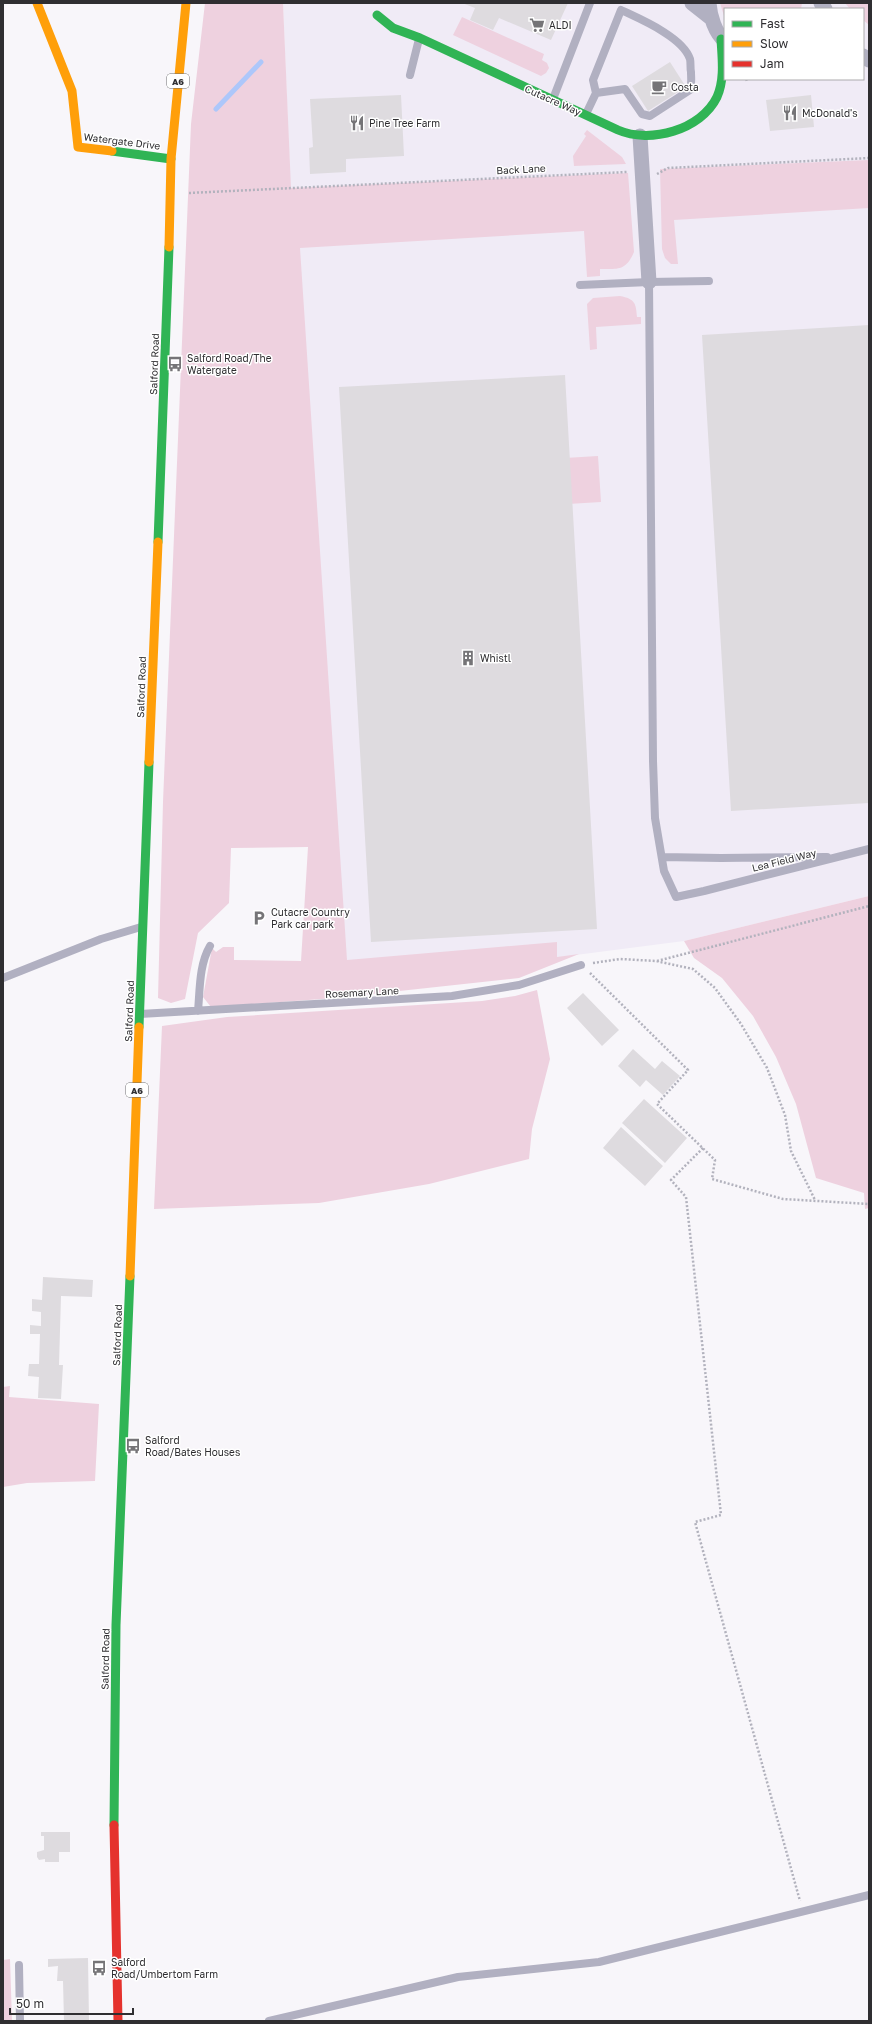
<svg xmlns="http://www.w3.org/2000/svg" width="872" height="2024" font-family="'Golos Text',sans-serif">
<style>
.built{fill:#f0ebf6;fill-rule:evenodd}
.green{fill:#eed1df}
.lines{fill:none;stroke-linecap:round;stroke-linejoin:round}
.stream{stroke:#adc7fa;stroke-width:5}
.building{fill:#dedbdf}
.path{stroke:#b2b2bd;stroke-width:2.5;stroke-dasharray:2 2;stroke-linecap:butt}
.lane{stroke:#b1b0c1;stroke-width:8}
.street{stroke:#b1b0c1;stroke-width:15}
.fast{stroke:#30b455;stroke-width:9}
.slow{stroke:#ff9f0a;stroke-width:9}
.jam{stroke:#e5322d;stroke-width:9}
.labels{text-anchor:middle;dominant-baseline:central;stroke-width:3;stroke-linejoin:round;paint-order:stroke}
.shield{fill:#fff;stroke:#6d6d6f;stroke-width:1}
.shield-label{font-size:9px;font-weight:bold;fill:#2f2e31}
.poi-label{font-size:10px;fill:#2f2e31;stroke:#fff;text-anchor:start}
.street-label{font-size:10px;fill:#2f2e31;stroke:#fff}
</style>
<rect width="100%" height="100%" fill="#f8f6fa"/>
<path class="built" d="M283 3H869V896L684 941 360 983 328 970 317 843ZM725 9H863V79H725Z"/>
<path class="green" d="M205 3H283L291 188 628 173 634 252C626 271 618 269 600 269V276L587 277 584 231 300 248 347 960 557 942V957L579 954 519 978 335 998 211 1007 203 997 212 948 216 952 223 947H234V960L301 961 308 847 231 848 229 903 198 933 185 999 171 1003 158 998 163 802 191 124Z
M720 3H802L801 9H725V19Z
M845 3H869V25L863 20V9H850Z
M462 17 544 54 542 60 547 63 549 68 546 73 541 76 453 35Z
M587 130 622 157 626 164 574 166 573 156 586 136 584 134Z
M869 160V208L674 220 678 264H671L665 258 662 249 660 169Z
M620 296C635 299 636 303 637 317H641V324L596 327 597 349 590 350 587 304 593 298Z
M598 456 601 502 568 504 565 458Z
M869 896V1208L865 1209 864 1193 816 1178 796 1104 776 1057 753 1016 722 978 694 958 684 941Z
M537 990 550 1059 532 1129 529 1159 429 1184 319 1203 154 1209 162 1026 227 1017 482 1001 515 996Z
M10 1386 9 1397 99 1404 95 1481 27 1483 3 1487V1387Z
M10 1959 12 2021H3V1960Z"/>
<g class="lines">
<path class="stream" d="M216 109 261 62"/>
</g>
<path class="building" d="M462 3H568L551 40 499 18 493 30 470 20 475 8Z
M670 62 686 87 648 111 632 86Z
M401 95 404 156 346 159V172L310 174 309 148 313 147 310 99Z
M811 95 814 127 770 131 766 100Z
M869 325V803L731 811 702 335Z
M565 375 597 929 371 942 339 387Z
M583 993 619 1030 602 1046 567 1008Z
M633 1049 655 1069 662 1061 680 1076 663 1095 646 1080 640 1087 618 1066Z
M644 1099 687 1138 665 1163 622 1123Z
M621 1127 663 1166 645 1186 603 1148Z
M43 1277 93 1280 92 1297 61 1296 59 1365H63L61 1399 38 1398 39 1377 28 1376 29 1364H39L40 1334H30V1325L41 1326V1312L32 1311V1299L42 1300Z
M41 1832H70V1852H59V1862H45V1859L39 1860 37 1857V1852L44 1850V1836H41Z
M88 1958 89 2021H64L63 1981H57L58 1966 48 1967V1959Z"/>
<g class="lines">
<path class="path" d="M746 79 747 81
M657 174 668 168 869 158
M189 193 627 172
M657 961 869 906
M593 963 620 959 656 961 693 969 715 988 741 1024 767 1068 785 1115 791 1151 815 1200
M590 973 688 1070 657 1104 715 1160 712 1179 783 1199 869 1204
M703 1148 671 1180 686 1197 721 1515 695 1522 800 1901"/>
<path class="lane" d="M410 75 419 39
M553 99 590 3
M586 114 596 93 593 80 621 10C640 19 683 37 690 59 691 63 690 68 691 72 691 78 692 84 690 90L650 116 642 114 625 89 596 93
M649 282 653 761 655 818 664 871 676 897 704 891 869 849
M580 285 649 282 709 281
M662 857 721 858 827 857
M3 978 101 939 141 927
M198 1011C200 989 199 965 210 946
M140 1014 452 996 519 985 581 965
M19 1965 20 2021
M269 2021 458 1977 599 1962 869 1895"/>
<path class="street" d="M692 3 711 18
M709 3C710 16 715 33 725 41
M821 3 825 9
M863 56 869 60
M640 136 649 282"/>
<path class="fast" d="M377 15 393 28 420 38 618 130C650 144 701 130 717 97 725 79 722 58 721 39
M112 151 171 159
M158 542 169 247
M139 1027 149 762
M114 1825 116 1625 130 1276"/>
<path class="slow" d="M37 3 72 91 78 147 112 151
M169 247 171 159 186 3
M149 762 158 542
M130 1276 139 1027"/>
<path class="jam" d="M114 1825 118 2021"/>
</g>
<defs>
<g id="supermarket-bare" transform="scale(1.2)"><path d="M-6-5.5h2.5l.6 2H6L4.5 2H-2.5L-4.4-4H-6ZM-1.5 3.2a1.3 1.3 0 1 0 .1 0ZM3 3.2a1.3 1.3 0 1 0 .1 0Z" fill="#757477" stroke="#fff" stroke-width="2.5" paint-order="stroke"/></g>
<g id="cafe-bare" transform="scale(1.2)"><path d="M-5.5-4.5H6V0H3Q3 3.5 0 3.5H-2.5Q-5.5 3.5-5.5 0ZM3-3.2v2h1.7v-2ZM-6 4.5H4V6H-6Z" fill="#757477" stroke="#fff" stroke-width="2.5" paint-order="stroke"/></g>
<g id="restaurant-bare" transform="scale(1.2)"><path d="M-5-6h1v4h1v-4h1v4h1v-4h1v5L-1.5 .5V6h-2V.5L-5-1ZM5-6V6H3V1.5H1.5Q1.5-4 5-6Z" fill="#757477" stroke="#fff" stroke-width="2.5" paint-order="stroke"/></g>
<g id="bus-bare" transform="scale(1.2)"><path d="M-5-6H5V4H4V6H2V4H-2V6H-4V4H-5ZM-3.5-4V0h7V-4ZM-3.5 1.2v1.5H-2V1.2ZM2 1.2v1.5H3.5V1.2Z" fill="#757477" stroke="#fff" stroke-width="2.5" paint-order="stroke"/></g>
<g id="building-bare" transform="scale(1.2)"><path d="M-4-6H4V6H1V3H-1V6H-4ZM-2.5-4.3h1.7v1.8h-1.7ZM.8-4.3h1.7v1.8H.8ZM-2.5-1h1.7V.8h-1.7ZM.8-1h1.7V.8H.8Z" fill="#757477" stroke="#fff" stroke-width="2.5" paint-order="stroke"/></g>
<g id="parking-bare" transform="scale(1.2)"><path d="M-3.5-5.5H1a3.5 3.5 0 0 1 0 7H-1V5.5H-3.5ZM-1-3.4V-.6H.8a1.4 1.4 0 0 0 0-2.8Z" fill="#757477" stroke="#fff" stroke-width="2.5" paint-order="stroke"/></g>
</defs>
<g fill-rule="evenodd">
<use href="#supermarket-bare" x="537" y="25"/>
<use href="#cafe-bare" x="659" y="87"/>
<use href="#restaurant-bare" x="790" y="113"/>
<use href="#restaurant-bare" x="357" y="123"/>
<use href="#bus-bare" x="175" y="364"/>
<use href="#building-bare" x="468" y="658"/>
<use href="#parking-bare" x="259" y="918"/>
<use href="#bus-bare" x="133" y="1446"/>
<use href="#bus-bare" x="99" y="1968"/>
</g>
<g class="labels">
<g class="shield">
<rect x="167" y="74" width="22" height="14" rx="3"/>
<rect x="126" y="1083" width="22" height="14" rx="3"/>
</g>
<g class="shield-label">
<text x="178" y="81">A6</text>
<text x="137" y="1090">A6</text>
</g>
<g class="poi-label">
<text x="549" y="25">ALDI</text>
<text x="671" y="87">Costa</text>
<text x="802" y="113">McDonald's</text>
<text x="369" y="123">Pine Tree Farm</text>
<text x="187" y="358">Salford Road/The<tspan x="187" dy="12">Watergate</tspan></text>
<text x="480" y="658">Whistl</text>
<text x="271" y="912">Cutacre Country<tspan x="271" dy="12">Park car park</tspan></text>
<text x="145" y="1440">Salford<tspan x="145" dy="12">Road/Bates Houses</tspan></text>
<text x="111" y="1962">Salford<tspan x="111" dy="12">Road/Umbertom Farm</tspan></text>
</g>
<g class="street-label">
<text transform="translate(553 100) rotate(24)">Cutacre Way</text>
<text transform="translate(122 141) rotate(7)">Watergate Drive</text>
<text transform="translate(521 169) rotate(-3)">Back Lane</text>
<text transform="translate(154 364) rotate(-88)">Salford Road</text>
<text transform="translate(141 687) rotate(-88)">Salford Road</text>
<text transform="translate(784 860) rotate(-14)">Lea Field Way</text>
<text transform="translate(362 992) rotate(-3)">Rosemary Lane</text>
<text transform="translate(129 1011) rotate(-88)">Salford Road</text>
<text transform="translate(117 1335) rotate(-88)">Salford Road</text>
<text transform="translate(105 1659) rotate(-89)">Salford Road</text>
</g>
</g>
<rect width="872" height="2024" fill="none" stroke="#2f2e31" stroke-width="8"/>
<rect x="724" y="8" width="140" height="72" fill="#ffffff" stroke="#acabad"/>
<rect x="732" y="21" width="20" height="6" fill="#30b455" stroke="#acabad"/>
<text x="760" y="28" font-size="12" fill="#2f2e31">Fast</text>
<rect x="732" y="41" width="20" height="6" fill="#ff9f0a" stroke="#acabad"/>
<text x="760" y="48" font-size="12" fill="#2f2e31">Slow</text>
<rect x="732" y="61" width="20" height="6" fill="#e5322d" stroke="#acabad"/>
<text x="760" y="68" font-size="12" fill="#2f2e31">Jam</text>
<path d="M10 2008v6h123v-6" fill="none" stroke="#2f2e31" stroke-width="2"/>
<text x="16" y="2008" font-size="12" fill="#2f2e31" stroke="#ffffff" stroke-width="3" paint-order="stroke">50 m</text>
</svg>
